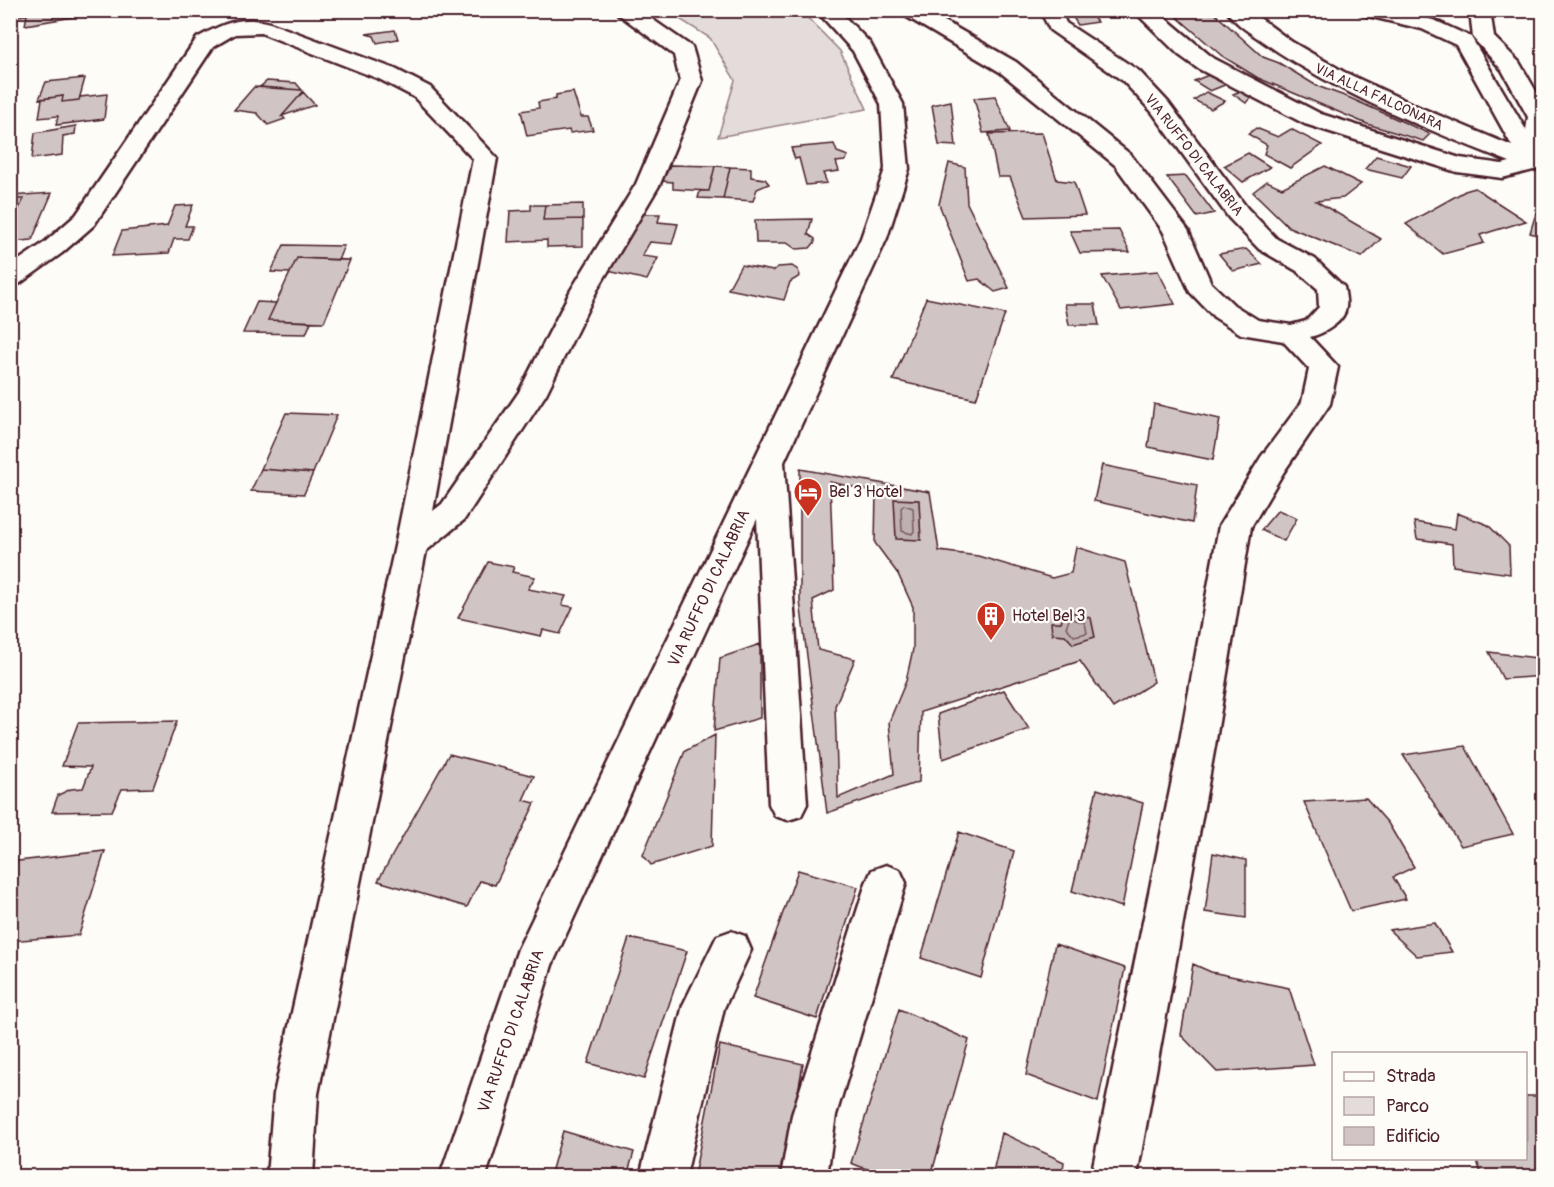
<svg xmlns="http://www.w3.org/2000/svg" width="1554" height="1187" font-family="Pangolin,sans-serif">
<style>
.green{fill:#e3dcda;stroke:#967e82;stroke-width:1.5}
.water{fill:#c0b1b1;stroke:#91777b;stroke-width:1.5}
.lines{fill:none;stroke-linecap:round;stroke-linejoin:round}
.shore{stroke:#795961;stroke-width:1.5}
.building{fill:#d0c5c4;stroke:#4a1f2b;stroke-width:1.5;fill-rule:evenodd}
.minor-casing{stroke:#4a1f2b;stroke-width:5}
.minor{fill:#fdfcf7;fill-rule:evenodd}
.labels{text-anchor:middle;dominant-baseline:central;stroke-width:4.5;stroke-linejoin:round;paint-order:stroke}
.far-street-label{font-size:14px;fill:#4a1f2b;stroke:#fdfcf7}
.poi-label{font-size:16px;fill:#4a1f2b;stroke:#fdfcf7;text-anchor:start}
.street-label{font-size:16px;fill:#4a1f2b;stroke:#fdfcf7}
</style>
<rect width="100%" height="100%" fill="#fdfcf7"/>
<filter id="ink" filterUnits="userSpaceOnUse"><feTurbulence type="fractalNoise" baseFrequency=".0167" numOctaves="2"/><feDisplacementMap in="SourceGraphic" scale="12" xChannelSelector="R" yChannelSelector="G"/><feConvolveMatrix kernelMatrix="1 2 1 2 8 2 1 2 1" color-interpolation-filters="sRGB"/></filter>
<g filter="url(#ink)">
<path class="green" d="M667 11H801L840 51 867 109 718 137 735 80 710 38Z"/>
<path class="water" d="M894 499 919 500 921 540 896 539Z
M1065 610 1091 618 1095 637 1073 644 1065 635 1052 634 1051 622H1061Z"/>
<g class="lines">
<path class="shore" d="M904 505 913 508 914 531 912 534 902 531 901 508Z
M1070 618 1085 623 1087 633 1074 636 1066 627Z"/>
</g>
<path class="building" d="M12 10H75L73 17 25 25 27 15 10 17Z
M1088 11 1097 22 1078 25 1070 13Z
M1213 12 1263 57 1279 63 1317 86 1350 98 1430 134 1423 141 1367 124 1258 78 1222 56 1176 16Z
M395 30 398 39 377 43 374 36 366 34Z
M1211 74 1227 84 1210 91 1194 81Z
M85 78 79 100 62 102 63 96 39 99 46 82Z
M267 81 296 83 302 90 260 87Z
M254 87 302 90 303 92 282 116 285 119 268 125 257 113 234 110Z
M1241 91 1251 97 1246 103 1233 94Z
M303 92 315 105 282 116Z
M573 92 581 117H588L593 130 570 133 569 130 527 136 521 111 539 108 538 102 556 99V95Z
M1206 92 1225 101 1211 109 1194 100Z
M107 94 104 119 56 125 58 116 39 118 42 99 63 96 62 102 79 100 80 97Z
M995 96 1010 131 983 133 974 98Z
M951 101 956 146 939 145 932 105Z
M76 126 75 134 63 136 62 155 32 159 35 133Z
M1256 128 1278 137 1291 129 1322 145 1290 168 1264 154 1267 145 1248 134Z
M1042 133 1057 180 1074 182 1085 215 1026 217 1010 177H998L989 134Z
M834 144 837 152 848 156 845 161 836 162 839 171 823 173 827 183 806 185 799 158 795 159 791 148Z
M1248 153 1270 167 1243 182 1224 166Z
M1376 156 1411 166 1402 178 1365 169Z
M949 163 965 167 967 203 1009 288 995 292 979 279 969 281 939 204Z
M671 165 715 166 709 191 673 189V182L662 181Z
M715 166 730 167 723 199 698 198 700 191H709Z
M1325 166 1361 184 1343 198 1316 201 1381 239 1362 257 1289 227 1253 192 1267 181 1282 188Z
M730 167 751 168V177L765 179 769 184 757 189 753 201 723 199Z
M1186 176 1214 213 1197 217 1167 177Z
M1475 188 1526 221 1480 235 1484 243 1443 254 1406 224 1465 191Z
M52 193 32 240 10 242V226L24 199H10V196Z
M10 199H24L10 226Z
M583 204V219L543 220 545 205Z
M193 205 185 226H193L188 239H174L169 253 112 256 122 231 167 226 175 206Z
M531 205H545L543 220 583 219V246L547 247V240L508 242 510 211 531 210Z
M1536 213 1544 216V237L1530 233Z
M642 214H660L658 222 678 224 672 244 650 242 642 256 658 258 647 280 608 271Z
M812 219 808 234 815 239V242L810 248 796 249 787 243H756L755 220Z
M1119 230 1130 252 1080 253 1070 231Z
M284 245 344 246 338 260 297 258 290 273 271 272Z
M1246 249 1262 264 1233 271 1219 254Z
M297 258 350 260 324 322 268 320Z
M741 265 773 271 778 267 792 266 798 270 800 276 790 282 784 300 728 289Z
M1158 271 1175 304 1121 310 1102 276Z
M926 298 1005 314 976 399 893 380Z
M257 302 276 303 268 320 311 322 306 334 243 333Z
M1065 304H1095L1099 325H1069Z
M1154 404 1220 419 1213 460 1148 447Z
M286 413 337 415 313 473 261 469Z
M1102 465 1197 485 1192 523 1094 501Z
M261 469 313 473 304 494 251 491Z
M800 469 930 492 939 551 978 556 1052 578 1071 573 1076 547 1125 562 1154 682 1113 708 1080 661 921 712 919 782 827 813 800 601ZM830 482 876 492 875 543 898 574 913 607V649L906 681 889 722 894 774 838 798 835 706 855 659 818 650 813 600 834 590ZM894 499 919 500 921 540 896 539ZM1065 610 1091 618 1095 637 1073 644 1065 635 1052 634 1051 622H1061Z
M1278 510 1297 518 1284 541 1261 530Z
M1457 513 1488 525 1509 546 1510 574 1453 566 1452 544 1417 539 1414 522 1455 529Z
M488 562 514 567 512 572 535 577 528 589 566 596 562 605 573 607 560 634 543 630 541 636 458 618Z
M760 644V718L714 731 720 658Z
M1489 652 1544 659V676L1503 679Z
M1004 690 1029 729 943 759 938 714Z
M177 721 153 788 122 789 112 811 52 812 58 795 71 789 83 788 91 767 62 766 78 723Z
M715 735 712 846 651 865 643 855 685 751Z
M1465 746 1513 834 1461 846 1403 755Z
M449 754 534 776 523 800 535 803 495 885 480 881 467 907 378 881Z
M1097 789 1143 803 1122 907 1072 891Z
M1366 798 1388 823 1414 867 1393 877 1406 899 1351 911 1304 802Z
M959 832 1014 851 981 978 921 958Z
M105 851 79 935 10 941V862Z
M1213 853 1246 860V918L1205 912Z
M798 870 858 887 817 1019 753 998Z
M1435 923 1452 952 1417 956 1389 930Z
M629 938 687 951 644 1079 588 1063Z
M1055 944 1125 968 1098 1102 1026 1075Z
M1193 964 1211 972 1289 988 1314 1065 1217 1072 1181 1035Z
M899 1009 969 1040 931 1176H884L851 1163Z
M720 1045 803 1064 783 1176H694Z
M1526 1096H1544V1176H1482L1476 1158H1526Z
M563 1131 634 1152 627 1176H550Z
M1002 1133 1064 1162 1062 1176H992Z"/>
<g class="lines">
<g class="minor-casing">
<path id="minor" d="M613 10H639L692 47 702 81 660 184 597 290 546 394 464 520 426 551 318 1094 313 1176H267L274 1094 395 546 473 159 414 97 379 79 261 33 235 34 213 47 94 225 62 253 19 284 10 286V266L44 243 76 215 197 38C222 24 241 15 270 23L395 69 430 87 497 158 433 511 442 504 519 392 571 290 636 184 680 81 674 55Z
M816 10H838L870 43 903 104 909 169 887 238 784 462 807 804 801 816 788 820 775 816 769 804 757 519 552 965 486 1176H440L518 949 861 238 885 169 881 104 853 51Z
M899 10H925L1016 62 1131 155 1188 230 1211 283 1234 305 1258 320 1291 325 1306 321 1319 307 1318 289 1297 271 1259 249 1229 218 1152 112 1123 81 1050 30 1040 10H1060L1066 23 1139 71 1168 102 1247 208 1277 239 1315 259 1344 287C1345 293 1347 301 1346 307 1345 322 1323 334 1310 337L1338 367 1330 404 1283 473 1251 527 1215 746 1137 1176H1091L1179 746 1219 526 1261 457 1302 402 1309 369 1283 341 1241 334 1214 317 1190 292 1163 231 1115 165 1000 72 902 14Z
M1133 10H1156L1213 58 1321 114 1460 158 1502 164 1510 162C1426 129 1339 94 1265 43 1252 34 1235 24 1226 10H1249L1292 42 1344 72 1419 107 1512 146 1456 45 1422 29 1360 14 1357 10H1399L1436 21 1471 37 1526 130 1528 117 1502 70 1473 38 1470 10H1490L1494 37 1519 62 1544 105V165L1541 168 1502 178 1457 172 1305 124 1197 68 1179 55Z
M886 865 900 870 906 883 836 1115 827 1176H781L792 1115 866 883 872 870Z
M731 931 745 936 751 950 724 1008 686 1176H640L683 1005 717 936Z"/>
</g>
<use href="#minor" class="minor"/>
</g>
</g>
<defs>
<g id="hotel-pin" transform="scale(1.5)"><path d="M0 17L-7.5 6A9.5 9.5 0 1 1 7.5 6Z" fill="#c8321e" stroke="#fdfcf7"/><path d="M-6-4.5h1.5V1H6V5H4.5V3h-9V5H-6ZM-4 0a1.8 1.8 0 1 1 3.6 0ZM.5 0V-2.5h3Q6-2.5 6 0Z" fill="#fff"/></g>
<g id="building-pin" transform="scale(1.5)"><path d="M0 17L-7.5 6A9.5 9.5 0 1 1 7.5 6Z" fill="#c8321e" stroke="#fdfcf7"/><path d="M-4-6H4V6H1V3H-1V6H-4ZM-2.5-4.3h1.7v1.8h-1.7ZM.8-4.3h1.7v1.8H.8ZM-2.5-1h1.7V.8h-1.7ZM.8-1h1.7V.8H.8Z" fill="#fff"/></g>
</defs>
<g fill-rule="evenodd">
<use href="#hotel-pin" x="808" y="492"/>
<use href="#building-pin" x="991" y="616"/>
</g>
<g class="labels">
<g class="far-street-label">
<text transform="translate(1379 97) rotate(25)">VIA ALLA FALCONARA</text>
<text transform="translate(1194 155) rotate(52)">VIA RUFFO DI CALABRIA</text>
</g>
<g class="poi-label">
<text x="829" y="492">Bel 3 Hotel</text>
<text x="1012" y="616">Hotel Bel 3</text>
</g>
<g class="street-label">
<text transform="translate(709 588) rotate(-65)">VIA RUFFO DI CALABRIA</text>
<text transform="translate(511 1031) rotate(-71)">VIA RUFFO DI CALABRIA</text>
</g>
</g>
<rect width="1554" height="1187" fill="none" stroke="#fdfcf7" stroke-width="36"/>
<rect x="18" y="18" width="1518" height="1151" fill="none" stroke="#4a1f2b" stroke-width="2" filter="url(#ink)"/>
<rect x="1332" y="1052" width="195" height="108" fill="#fdfcf7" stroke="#b5a4a5" stroke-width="1.5"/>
<rect x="1344" y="1072" width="30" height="9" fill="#fdfcf7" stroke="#b5a4a5" stroke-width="1.5"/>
<text x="1386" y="1082" font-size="18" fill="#4a1f2b">Strada</text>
<rect x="1344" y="1097" width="30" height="18" fill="#e3dcda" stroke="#b5a4a5" stroke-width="1.5"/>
<text x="1386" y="1112" font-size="18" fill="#4a1f2b">Parco</text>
<rect x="1344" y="1127" width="30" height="18" fill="#d0c5c4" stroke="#b5a4a5" stroke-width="1.5"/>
<text x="1386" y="1142" font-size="18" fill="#4a1f2b">Edificio</text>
</svg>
